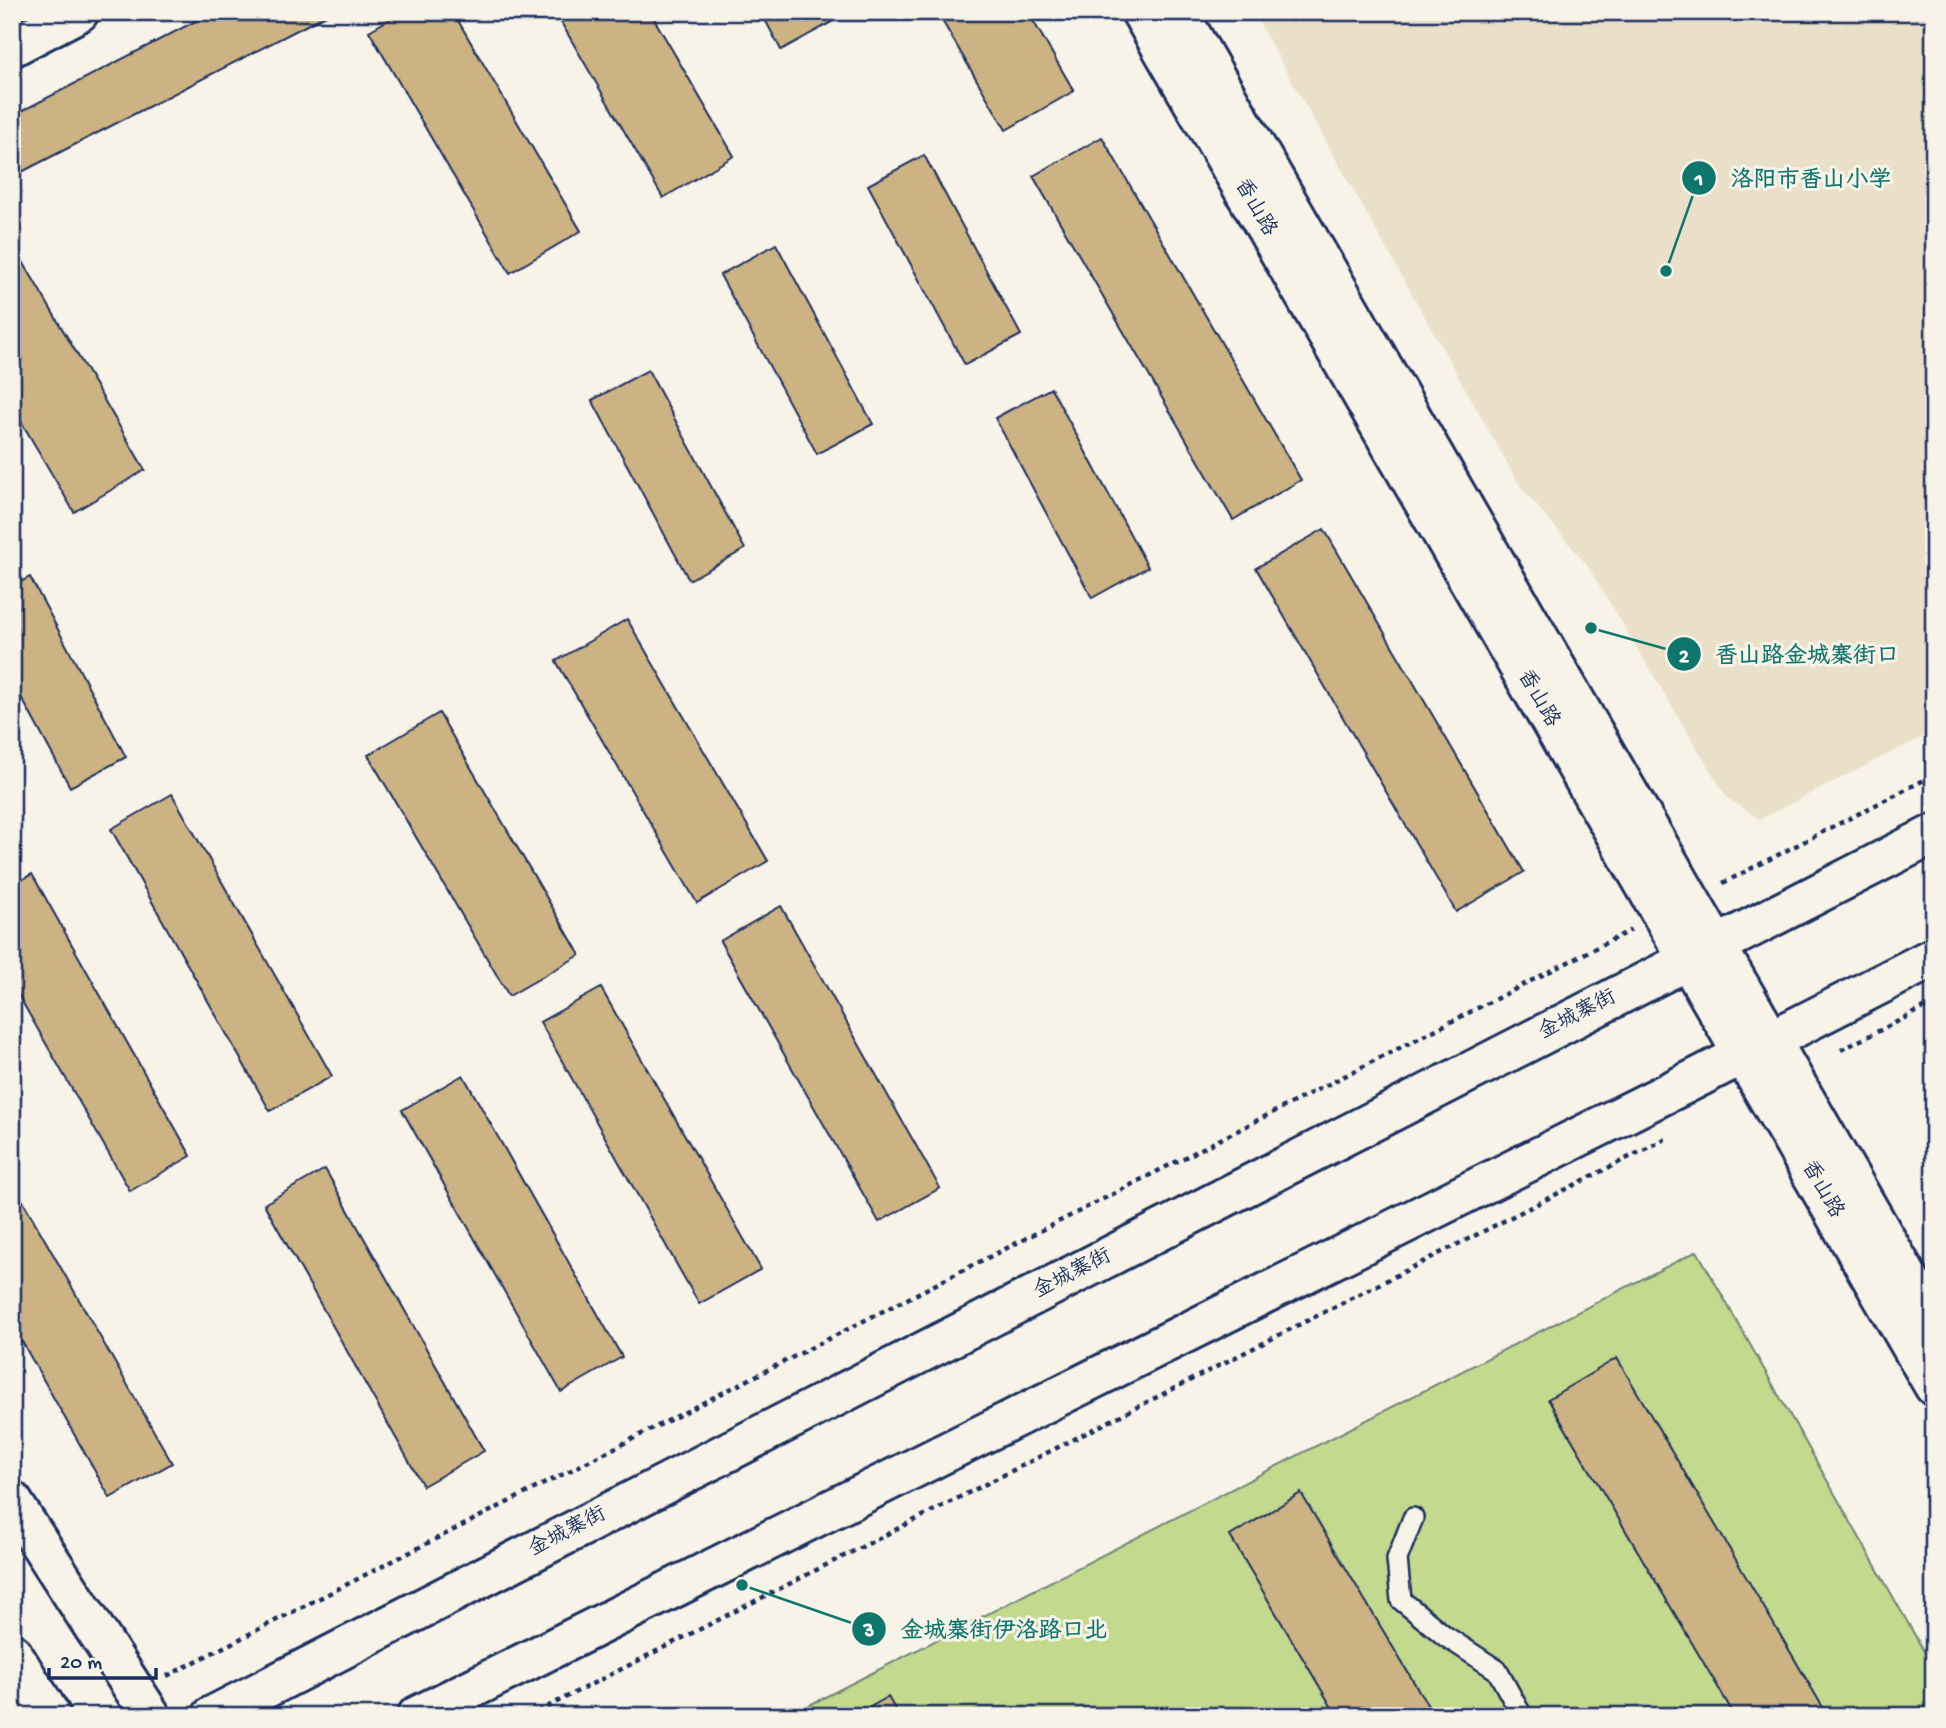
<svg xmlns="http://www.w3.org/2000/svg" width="1946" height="1728" font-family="'Gochi Hand','LXGW WenKai TC',sans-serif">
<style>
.built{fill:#eae0ca}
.green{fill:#c3d98e;stroke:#6f8476;stroke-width:2}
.building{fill:#cdb283;stroke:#1b2f5e;stroke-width:2}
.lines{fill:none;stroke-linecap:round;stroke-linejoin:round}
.service-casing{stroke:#1b2f5e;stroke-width:24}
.minor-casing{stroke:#1b2f5e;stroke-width:44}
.secondary-casing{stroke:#1b2f5e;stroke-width:44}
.primary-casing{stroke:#1b2f5e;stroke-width:44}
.path{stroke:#1b2f5e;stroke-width:4.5;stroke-dasharray:5 5;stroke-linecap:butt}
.service{stroke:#f7f3e8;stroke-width:19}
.minor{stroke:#f7f3e8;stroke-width:38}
.secondary{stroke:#f7f3e8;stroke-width:38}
.primary{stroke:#f7f3e8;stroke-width:38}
.labels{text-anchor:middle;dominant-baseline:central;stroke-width:6;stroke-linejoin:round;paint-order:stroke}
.street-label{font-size:21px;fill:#1b2f5e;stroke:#f7f3e8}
.leader{fill:none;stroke:#0f766e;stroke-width:2.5}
.callout-dot{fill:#0f766e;stroke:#f7f3e8;stroke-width:2.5}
.mark-label{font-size:21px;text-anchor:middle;font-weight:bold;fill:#fff}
.callout-label{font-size:23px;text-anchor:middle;font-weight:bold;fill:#0f766e;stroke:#f7f3e8;stroke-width:6;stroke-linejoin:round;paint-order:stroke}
</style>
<rect width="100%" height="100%" fill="#f7f3e8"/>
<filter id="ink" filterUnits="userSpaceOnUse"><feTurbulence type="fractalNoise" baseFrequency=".0143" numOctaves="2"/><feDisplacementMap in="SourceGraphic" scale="14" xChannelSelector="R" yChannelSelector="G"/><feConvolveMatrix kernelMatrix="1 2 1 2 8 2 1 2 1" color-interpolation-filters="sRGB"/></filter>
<g filter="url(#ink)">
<path class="built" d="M1253 12H1934V731L1760 819 1727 798 1587 565 1520 486Z"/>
<path class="green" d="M1697 1251 1934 1669V1716H788Z"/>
<path class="building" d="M213 12H332L12 177V116Z
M402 12H453L581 231 510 273 369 31Z
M555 12H650L734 156 663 198Z
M761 12H834L837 19 781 50Z
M937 12H1028L1074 91 1006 130Z
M1102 137 1301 480 1233 520 1033 176Z
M924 155 1021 335 965 365 868 185Z
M12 243 145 470 74 512 12 406Z
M776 244 873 424 817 454 720 275Z
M648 370 745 549 689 580 592 400Z
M1051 388 1148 567 1092 598 995 418Z
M1324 529 1524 872 1456 912 1256 568Z
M30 577 126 757 70 787 12 680V586Z
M627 619 768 861 697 903 556 661Z
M439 713 580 955 509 996 368 755Z
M172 794 332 1076 270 1111 111 829Z
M32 874 191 1156 130 1191 12 984V885Z
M781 906 940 1188 879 1222 720 941Z
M601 988 761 1269 699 1304 540 1022Z
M463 1075 622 1357 561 1392 402 1110Z
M325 1169 484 1451 423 1486 264 1204Z
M12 1182 172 1463 110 1498 12 1324Z
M1617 1358 1828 1716H1735L1548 1399Z
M1301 1493 1434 1716H1337L1230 1536Z
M888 1697 899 1716H854Z"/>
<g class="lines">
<g class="service-casing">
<path id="service" d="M1413 1518 1397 1559 1401 1600 1445 1636 1497 1670 1522 1716"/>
</g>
<g class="minor-casing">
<path id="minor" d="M1141 12 1934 1386
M1178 12 1934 1323
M12 47 79 12"/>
</g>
<g class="secondary-casing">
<path id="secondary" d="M12 1501 151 1716
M212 1716 1934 834
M417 1716 1687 1083 1934 957"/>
</g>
<g class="primary-casing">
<path id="primary" d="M12 1653 51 1716"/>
</g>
<path class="path" d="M1723 883 1934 775
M1841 1050 1934 1003
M167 1676 1631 930
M89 1716 103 1709
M529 1716 1665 1139"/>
<use href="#service" class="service"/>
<use href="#minor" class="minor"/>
<use href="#secondary" class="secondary"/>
<use href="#primary" class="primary"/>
</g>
</g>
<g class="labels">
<g class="street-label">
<text transform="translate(1254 208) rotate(60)">香山路</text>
<text transform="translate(1537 699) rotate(60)">香山路</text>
<text transform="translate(1578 1016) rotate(-27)">金城寨街</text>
<text transform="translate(1821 1190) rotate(60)">香山路</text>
<text transform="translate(1073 1275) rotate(-27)">金城寨街</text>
<text transform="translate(568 1533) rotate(-27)">金城寨街</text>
</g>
</g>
<path class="leader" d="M1666 271L1699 178M1591 628L1684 654M742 1585L869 1629"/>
<g class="callout-dot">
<circle cx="1666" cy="271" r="7"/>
<circle cx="1591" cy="628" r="7"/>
<circle cx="742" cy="1585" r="7"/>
<circle cx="1699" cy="178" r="18"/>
<circle cx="1684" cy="654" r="18"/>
<circle cx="869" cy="1629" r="18"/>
</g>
<g class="mark-label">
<text x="1699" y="185">1</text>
<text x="1684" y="662">2</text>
<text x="869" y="1636">3</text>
</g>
<g class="callout-label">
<text x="1811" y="186">洛阳市香山小学</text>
<text x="1807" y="662">香山路金城寨街口</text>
<text x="1004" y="1637">金城寨街伊洛路口北</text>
</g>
<rect width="1946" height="1728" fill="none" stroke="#f7f3e8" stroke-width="42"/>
<rect x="21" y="21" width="1904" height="1686" fill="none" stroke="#1b2f5e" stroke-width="2.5" filter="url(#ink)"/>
<path d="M49 1668v10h107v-10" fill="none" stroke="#1b2f5e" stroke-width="3.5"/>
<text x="60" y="1668" font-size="21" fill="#1b2f5e" stroke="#f7f3e8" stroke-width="5" paint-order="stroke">20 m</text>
</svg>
